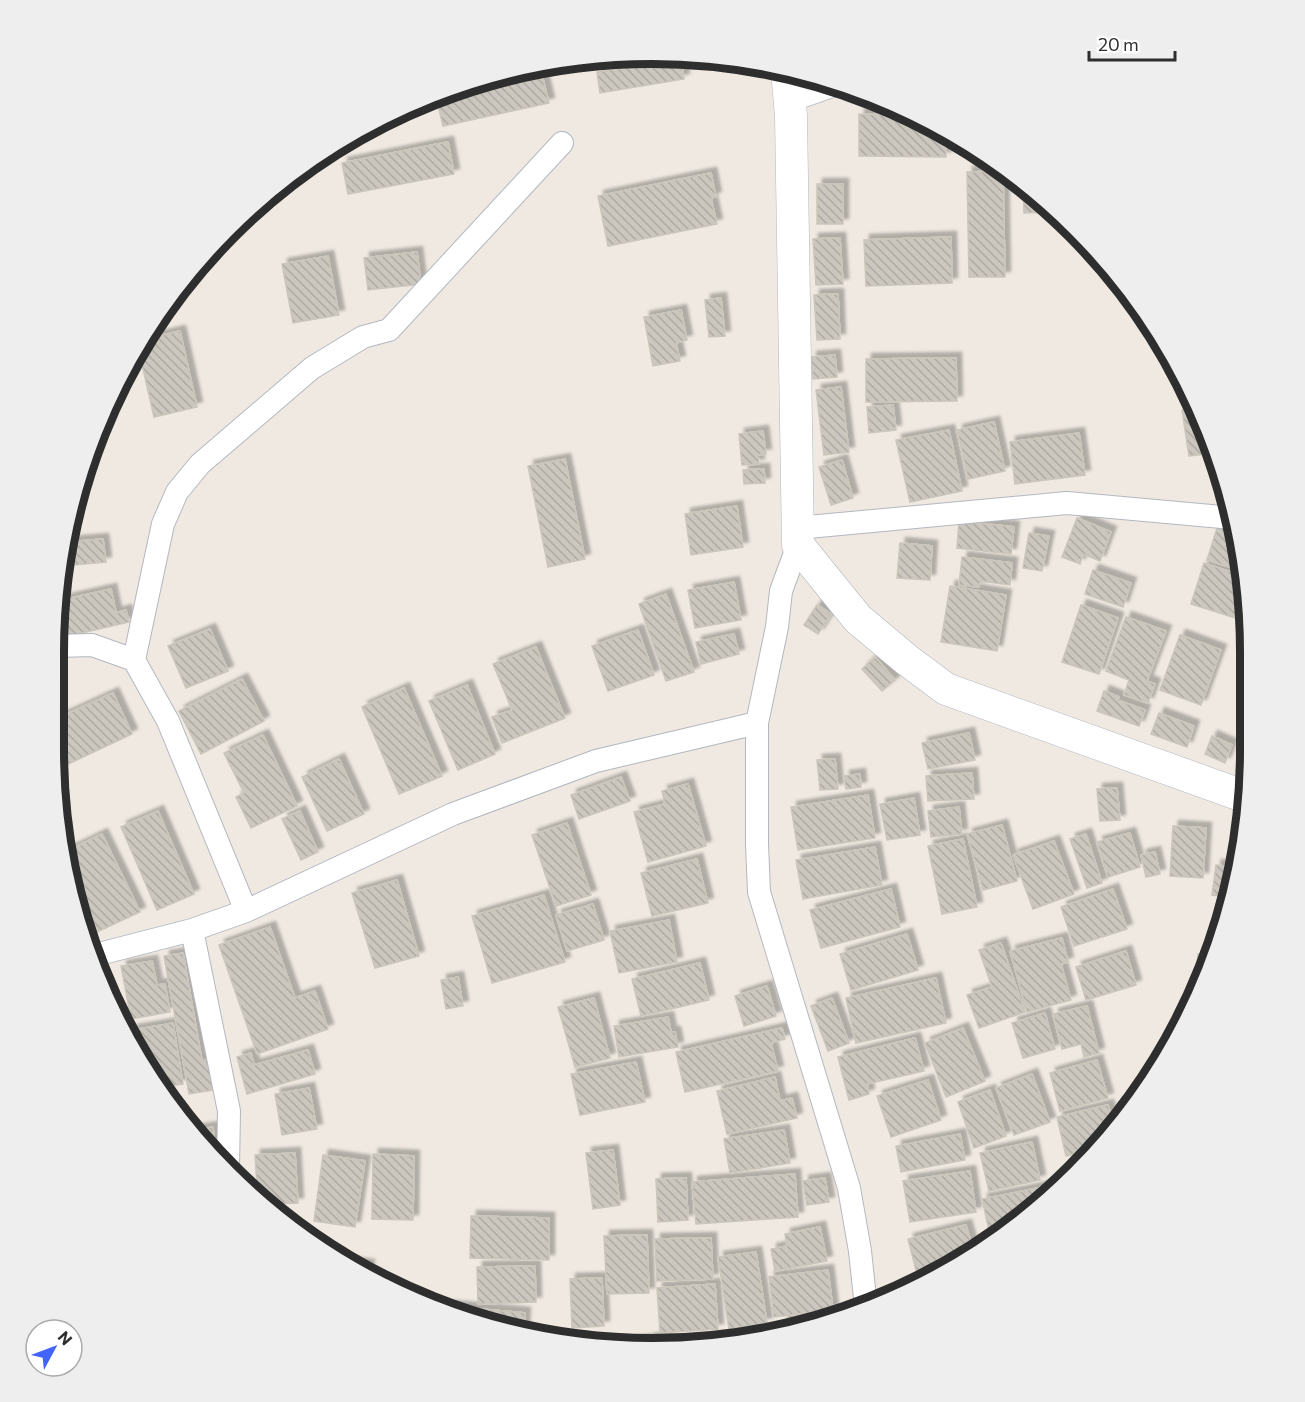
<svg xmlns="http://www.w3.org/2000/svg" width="1305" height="1402" font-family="Commissioner,sans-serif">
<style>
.building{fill:url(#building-back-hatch);stroke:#cbc5ba;stroke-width:1.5;filter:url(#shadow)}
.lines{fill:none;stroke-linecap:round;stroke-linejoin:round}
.minor-casing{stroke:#b4b7c1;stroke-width:24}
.secondary-casing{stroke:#b4b7c1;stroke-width:33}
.minor{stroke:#fff;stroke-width:22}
.secondary{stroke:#fff;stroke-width:32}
.rim{fill:none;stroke:#2e2e2e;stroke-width:8}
</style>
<defs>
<pattern id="building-back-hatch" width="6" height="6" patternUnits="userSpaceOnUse" patternTransform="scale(1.5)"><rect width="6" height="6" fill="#cbc7bf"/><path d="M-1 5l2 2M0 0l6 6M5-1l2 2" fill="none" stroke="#afaba4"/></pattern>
<filter id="shadow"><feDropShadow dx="5.5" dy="-5.5" stdDeviation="1.5" flood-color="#0004"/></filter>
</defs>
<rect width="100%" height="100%" fill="#efe9e1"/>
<path class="building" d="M680 56 684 79 600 93 597 72 622 68 621 60 596 65 594 58Z
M540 67 549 103 443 126 436 97 460 86Z
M858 94 876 100 859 102Z
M859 114 917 116 946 133V157L859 156Z
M448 142 454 174 348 194 342 163Z
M1003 171 1005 277H969L967 172Z
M711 173 716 197 711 198 717 224 608 246 598 196Z
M1023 183 1053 212 1024 213Z
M817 184H843V224H817Z
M951 237 952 283 866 286 864 240Z
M840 238 843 284 816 285 813 239Z
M417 252 421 284 368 290 364 258Z
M328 256 339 315 293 323 282 264Z
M838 294 840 339 817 340 814 295Z
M721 298 725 336 709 337 705 300Z
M681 310 687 340 676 343 680 361 653 366 644 317Z
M180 331 197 407 154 417 139 351 146 339Z
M835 355 837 377 813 379 811 357Z
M956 358 957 401 866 402V359Z
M841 387 849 452 824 455 816 390Z
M893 405 896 430 869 433 867 407Z
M1196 409 1216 453 1189 456 1182 410Z
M994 422 1005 471 968 479 957 430Z
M949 430 962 491 910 502 896 440Z
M763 431 766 454 758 455 759 464 742 465 739 434Z
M1079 433 1085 475 1015 484 1010 442Z
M565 459 585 559 548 567 528 466Z
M842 460 853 498 831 505 819 467Z
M764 469 765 483 744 484 743 470Z
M737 506 743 547 691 555 685 514Z
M1077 518 1111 532 1100 561 1083 554 1080 564 1062 557Z
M959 521 1014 527 1011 554 957 548Z
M1218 525 1236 531 1245 572 1207 560Z
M1029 533 1049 536 1042 571 1023 568Z
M103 539 106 562 63 566 67 542Z
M900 543 932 546 930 580 897 578Z
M962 557 1012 563 1010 585 980 581 979 587 959 585Z
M1204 563 1246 577 1247 614 1245 621 1191 604Z
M1093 570 1131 583 1123 607 1085 594Z
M734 582 741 620 695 628 688 590Z
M950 586 1006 595 997 651 941 642Z
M111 589 116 613 126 610 129 622 56 639 55 613 57 601Z
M666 594 694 672 666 681 639 604Z
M817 605 831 614 818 634 804 625Z
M1081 605 1118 618 1099 674 1062 662Z
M1126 617 1166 631 1147 681 1155 684 1148 703 1124 695 1129 680 1106 671Z
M210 629 228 671 186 688 168 646Z
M638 630 654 675 608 691 592 646Z
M734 634 739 654 701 664 696 642Z
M1180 635 1221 650 1201 705 1160 690Z
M536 647 565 718 502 743 492 717 512 710 493 664Z
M875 657 895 680 882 691 862 669Z
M1248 657 1249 680 1242 678Z
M242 679 264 721 201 754 179 711Z
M467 685 495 754 458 770 429 701Z
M404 688 442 776 399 794 362 707Z
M1104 691 1119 697 1118 700 1145 710 1139 726 1097 711Z
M113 693 132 734 62 767 60 717Z
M1159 713 1194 726 1187 747 1151 734Z
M969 733 975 760 928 769 922 743Z
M263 735 297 806 251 828 236 797 244 793 224 753Z
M1212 736 1232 745 1225 763 1205 754Z
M339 759 364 814 327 831 302 777Z
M835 759 838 789 820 790 817 760Z
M972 773 974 799 928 801 926 776Z
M860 774 861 787 846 789 844 776Z
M621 777 630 801 579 819 571 795Z
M688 784 706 846 648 862 634 812 665 804 662 791Z
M1117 788 1120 820 1100 821 1097 789Z
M868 795 875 838 798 850 791 807Z
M914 798 920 835 887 840 880 804Z
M959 807 962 834 931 837 928 811Z
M158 811 194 894 157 910 121 827Z
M300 811 318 852 301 860 282 819Z
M567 823 591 895 556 906 532 835Z
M1002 825 1017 881 983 890 967 834Z
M1173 826 1206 828 1203 878 1170 876Z
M1130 833 1140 867 1108 877 1097 842Z
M102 834 140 912 97 932 66 865 65 852Z
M1086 834 1102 883 1087 888 1070 839Z
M963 839 977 907 942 914 928 846Z
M1054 841 1074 894 1033 909 1013 855Z
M875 847 882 885 803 899 796 860Z
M1155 852 1160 874 1146 877 1141 855Z
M697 859 708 903 652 916 641 873Z
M1216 865 1239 868 1230 897 1212 895Z
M397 880 419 956 375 968 352 893Z
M891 889 900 927 821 948 810 910Z
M1113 889 1127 929 1074 946 1061 907Z
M544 895 565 962 492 983 472 916Z
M593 904 604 940 567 951 556 915Z
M669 920 677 962 619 973 610 931Z
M270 927 295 998 315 991 328 1029 257 1054 219 945Z
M907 934 918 970 851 990 840 954Z
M1062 938 1068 962 1061 964 1071 1000 1027 1012 1010 951Z
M1001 943 1025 1012 979 1028 967 995 992 987 979 950Z
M1126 951 1136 985 1086 1000 1076 967Z
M183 953 202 1061 209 1060 214 1090 189 1094 164 956Z
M1198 954 1213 955 1205 980 1196 979Z
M152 961 157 985 165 984 170 1012 131 1019 121 966Z
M700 963 709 1000 641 1016 632 979Z
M458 977 463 1006 446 1009 441 980Z
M936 978 946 1023 856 1043 846 998Z
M767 986 776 1016 744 1026 735 996Z
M594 998 610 1058 575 1067 558 1007Z
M832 998 849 1043 828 1051 811 1006Z
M1087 1006 1099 1053 1084 1057 1081 1044 1062 1049 1053 1014Z
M1045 1013 1055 1049 1023 1058 1012 1023Z
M668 1017 671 1032H675L678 1047 619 1057 614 1026Z
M173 1023 183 1084 161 1087 134 1044 132 1030Z
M782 1028 785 1039 771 1043 778 1071 685 1092 676 1052Z
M963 1028 985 1081 946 1097 925 1043Z
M915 1038 924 1071 867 1084 869 1094 849 1100 838 1057Z
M308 1050 315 1074 247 1094 237 1057 251 1053 254 1065Z
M1097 1060 1108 1098 1060 1111 1050 1073Z
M636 1062 645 1102 580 1115 571 1074Z
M1032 1074 1050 1122 1014 1135 996 1088Z
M775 1077 780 1101 792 1098 797 1118 727 1134 717 1091Z
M928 1080 941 1120 891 1137 877 1096Z
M309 1088 317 1129 282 1135 275 1094Z
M990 1090 1006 1136 974 1148 958 1102Z
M1108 1105 1114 1127 1095 1149 1066 1156 1057 1117Z
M213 1127 216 1155 193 1130Z
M784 1130 790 1163 730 1173 724 1139Z
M960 1134 965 1160 901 1172 896 1146Z
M1032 1142 1040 1180 989 1191 980 1153Z
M613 1150 620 1205 593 1209 586 1153Z
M295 1153 298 1203 265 1204 258 1200 255 1155Z
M373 1154 414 1156 413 1220 372 1219Z
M323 1155 365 1161 355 1227 314 1221Z
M970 1171 976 1212 910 1222 903 1181Z
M795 1174 798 1217 696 1224 692 1182Z
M686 1178 688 1220 658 1222 656 1179Z
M825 1178 829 1202 807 1205 803 1181Z
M1043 1187 1045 1198 996 1238 991 1239 982 1199Z
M471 1216 549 1218V1260L470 1258Z
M966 1225 974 1253 919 1282 908 1239Z
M820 1227 827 1261 775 1271 771 1249 787 1246 785 1234Z
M647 1235 649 1293 607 1294 604 1236Z
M711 1238 713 1279 657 1281 655 1239Z
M756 1252 767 1323 729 1329 718 1257Z
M353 1263 369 1265 368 1273Z
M535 1266 536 1302 478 1304 477 1267Z
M828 1270 833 1310 774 1317 769 1277Z
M602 1278 604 1326 572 1328 570 1279Z
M715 1284 718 1329 660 1333 657 1288Z
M449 1306 525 1313 524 1332 497 1328 449 1309Z
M827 1317 783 1329 782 1321Z
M748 1333 749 1338 731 1343 708 1344 707 1340Z
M665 1336 667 1345 611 1346Z"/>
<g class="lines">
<g class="minor-casing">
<path id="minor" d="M789 101 835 85
M797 528 1067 503 1233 518
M798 545 781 591 777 627 757 723V844L759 892 849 1188 860 1251 866 1307
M57 646 92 645 134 660
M246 911 168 721 134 660 163 524 177 492 200 464 312 368 363 337 389 330 562 143
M192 930 229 1111 228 1168
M95 955 192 930 246 911 453 814 596 761 757 723"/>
</g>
<g class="secondary-casing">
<path id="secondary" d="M787 71 791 116 798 545 858 619 907 660 946 689 1246 797"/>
</g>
<use href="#minor" class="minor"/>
<use href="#secondary" class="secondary"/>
</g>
<path d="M0 0H1305V1402H0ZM652 64H652A588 588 0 0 1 1240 652V750A588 588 0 0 1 652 1338H652A588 588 0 0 1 64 750V652A588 588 0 0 1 652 64Z" fill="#eee" fill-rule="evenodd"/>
<path class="rim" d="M652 64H652A588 588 0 0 1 1240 652V750A588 588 0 0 1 652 1338H652A588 588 0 0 1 64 750V652A588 588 0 0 1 652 64Z"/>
<g transform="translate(54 1348) rotate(49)"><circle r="28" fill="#ffffff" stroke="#ababab" stroke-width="1.5"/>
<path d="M0-4.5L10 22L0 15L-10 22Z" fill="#4264fb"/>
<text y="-9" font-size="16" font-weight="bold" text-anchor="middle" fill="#2e2e2e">N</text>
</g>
<path d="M1089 51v9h86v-9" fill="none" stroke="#2e2e2e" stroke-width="3"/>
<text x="1098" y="51" font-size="18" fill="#2e2e2e" stroke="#ffffff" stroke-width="4.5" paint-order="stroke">20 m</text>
</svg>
